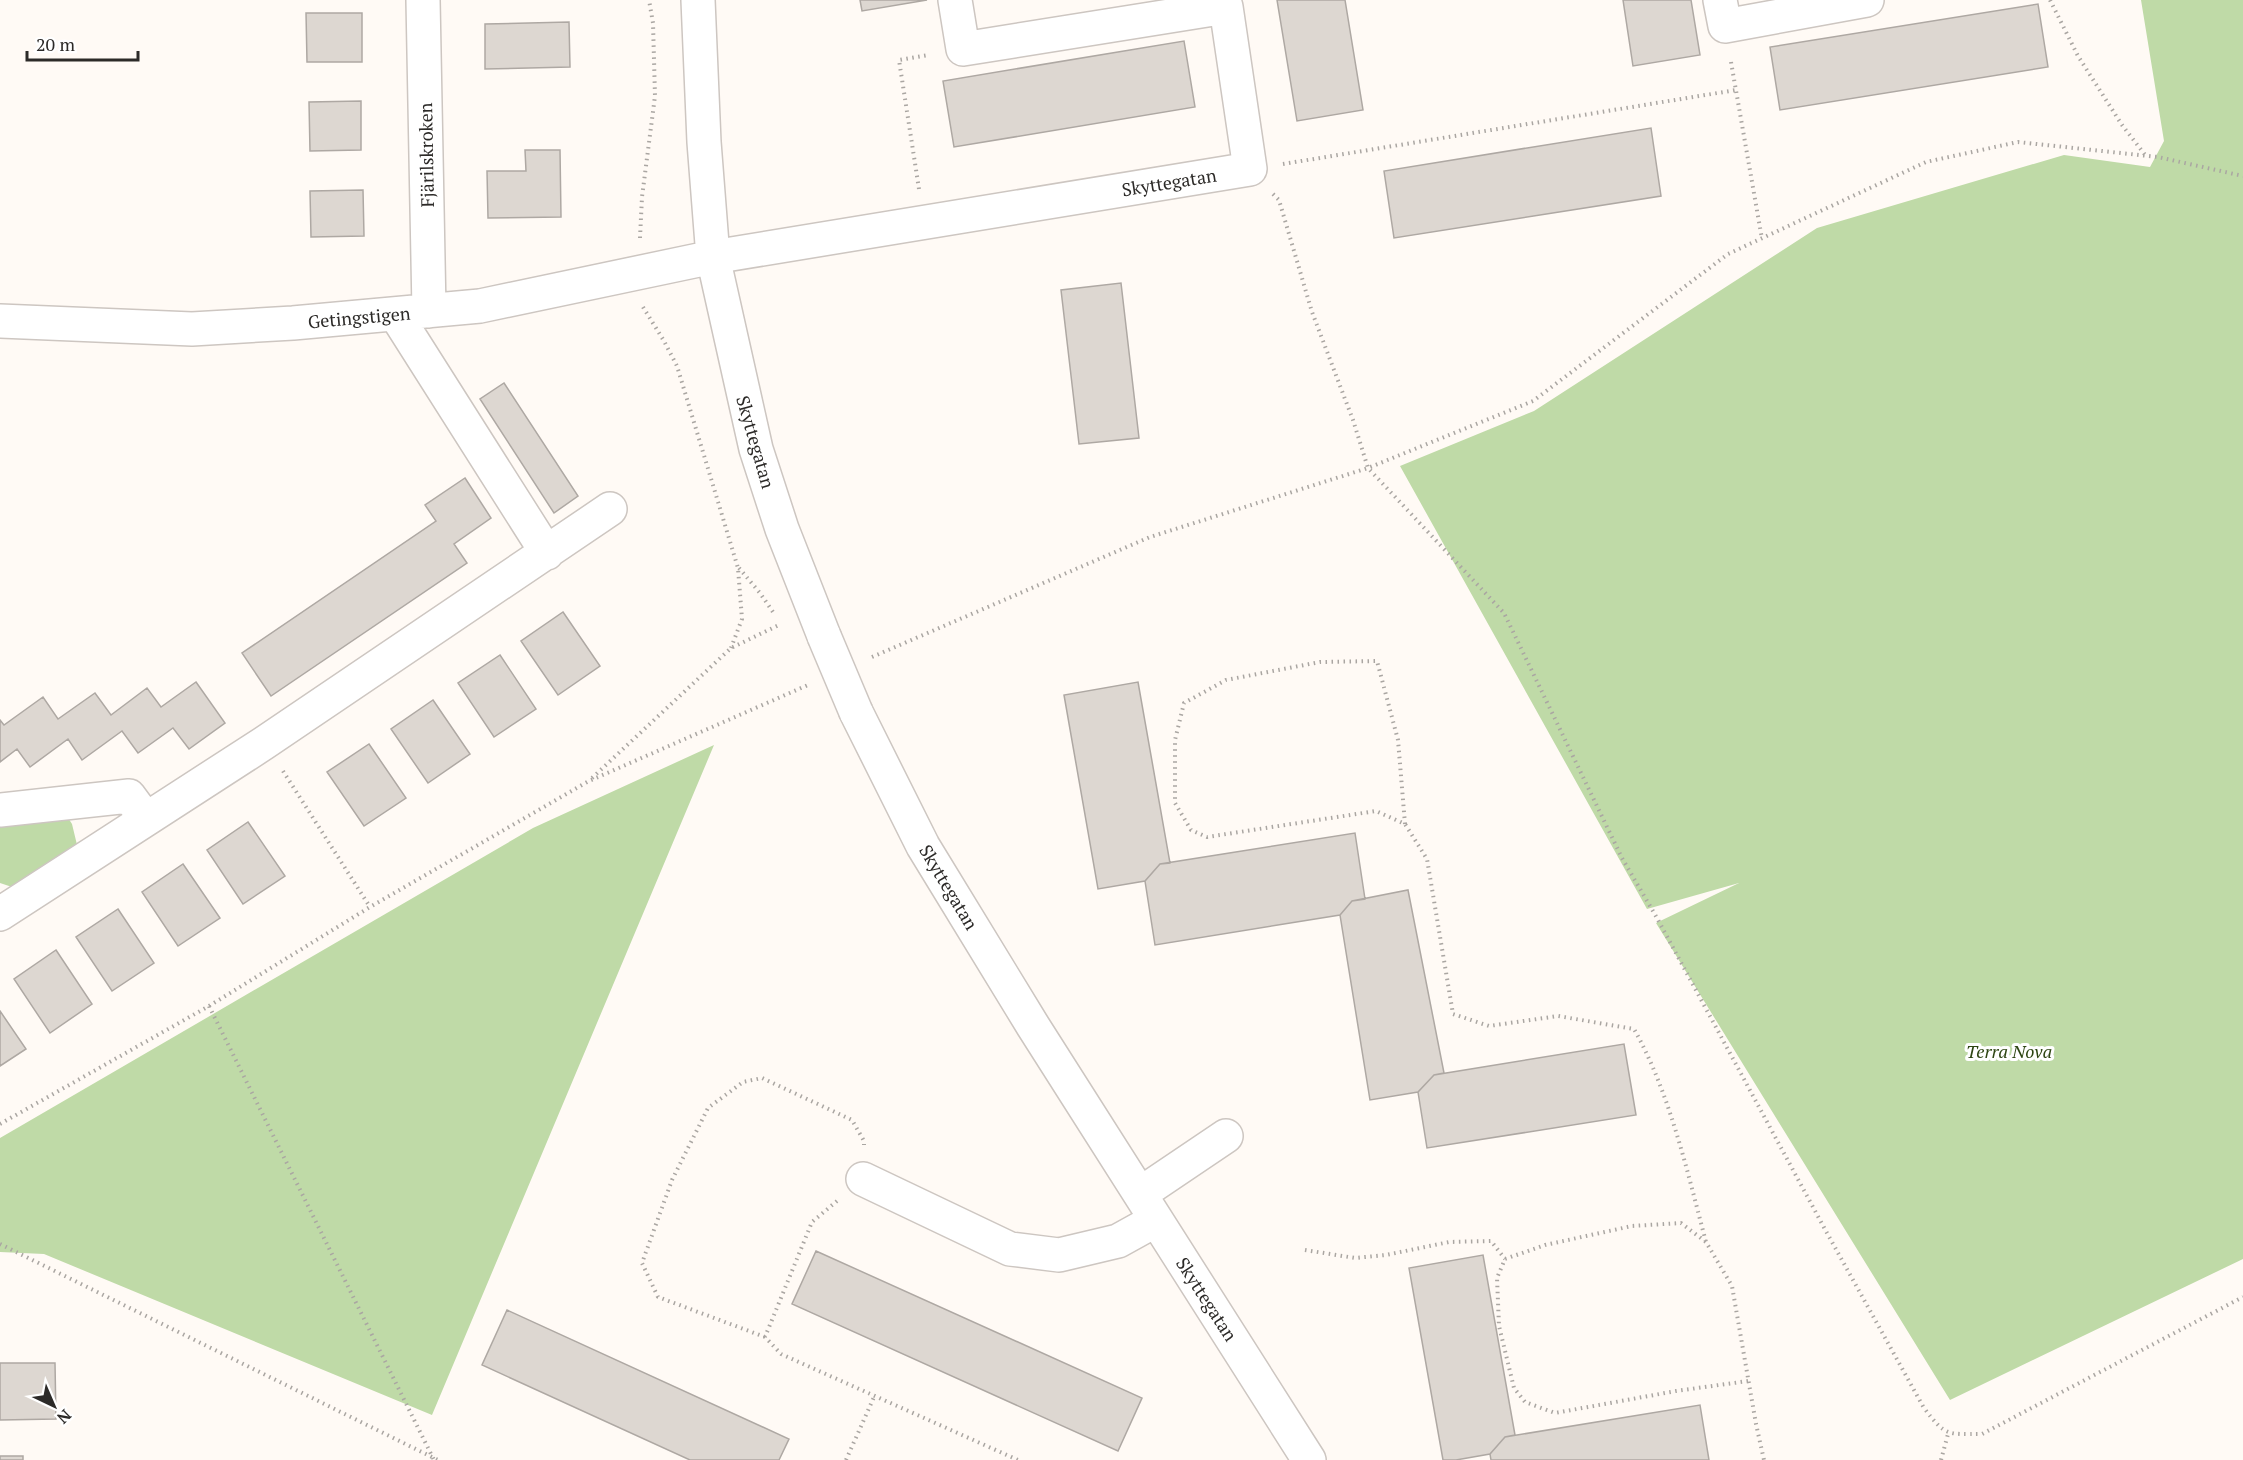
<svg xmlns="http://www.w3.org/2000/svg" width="2243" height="1460" font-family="'PT Serif',serif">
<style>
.green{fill:#bfdaa7}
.building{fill:#ddd7d1;stroke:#aea8a3;stroke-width:1.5}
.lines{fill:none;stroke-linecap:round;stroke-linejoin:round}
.minor-casing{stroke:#cdc6c1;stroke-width:36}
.path{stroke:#aaa6a2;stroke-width:4;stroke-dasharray:1.5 4.5;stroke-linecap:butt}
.minor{stroke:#fff;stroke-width:33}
.minor-bridge-casing{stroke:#cdc6c1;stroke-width:36;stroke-linecap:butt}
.minor-bridge{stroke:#fff;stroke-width:33}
.labels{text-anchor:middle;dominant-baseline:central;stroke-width:6;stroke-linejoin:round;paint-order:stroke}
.street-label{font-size:18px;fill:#2c2a28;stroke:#fff}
.park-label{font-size:18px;font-style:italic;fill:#2d4512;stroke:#fff}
</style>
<rect width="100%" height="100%" fill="#fffaf5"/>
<path class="green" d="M2141 0H2243V1259L1950 1400 1656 923 1739 883 1647 909 1400 466 1534 411 1817 228 2064 155 2150 167 2164 141Z
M714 745 432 1415 44 1254 0 1252V1138L533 828Z
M63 810 72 824 78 849 12 887 0 883V818Z"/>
<path class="building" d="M860 0H927L862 11Z
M1277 0H1345L1363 110 1297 121Z
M1623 0H1691L1700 55 1633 66Z
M2038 4 2048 67 1780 110 1770 47Z
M306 13H362V62H307Z
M569 22 570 67 485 69V24Z
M1184 41 1195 107 954 147 943 81Z
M361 101V150L310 151 309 102Z
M1651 128 1661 196 1394 238 1384 171Z
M525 150H560L561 217 488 218 487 171H526Z
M363 190 364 236 311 237 310 191Z
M1121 283 1139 438 1079 444 1061 290Z
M504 383 578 496 554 513 480 399Z
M465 478 491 518 454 544 467 563 271 696 242 653 436 521 425 505Z
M563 612 600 666 558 695 521 641Z
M500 655 536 709 494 737 458 683Z
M196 682 225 723 189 749 173 728 138 753 122 731 82 760 68 739 30 767 17 749 0 762V720L4 725 43 697 58 719 95 693 111 715 147 688 161 707Z
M1138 682 1170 863 1160 864 1145 881 1098 889 1064 695Z
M433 700 470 754 428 783 391 729Z
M369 744 406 798 364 826 327 772Z
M248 822 285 876 243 904 207 850Z
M1355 833 1365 899 1352 901 1340 915 1155 945 1145 881 1160 864Z
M183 864 220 918 178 946 142 892Z
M1408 890 1444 1073 1434 1075 1418 1092 1370 1100 1340 915 1352 901Z
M118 909 154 963 112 991 76 937Z
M56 950 92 1004 50 1033 14 979Z
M0 1011 26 1049 0 1066Z
M1624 1044 1636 1115 1427 1148 1418 1092 1434 1075Z
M816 1251 1142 1398 1118 1451 792 1304Z
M1483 1255 1515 1435 1505 1437 1490 1454 1456 1460H1443L1409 1268Z
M507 1310 789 1439 779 1460H690L482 1365Z
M0 1363H55L56 1419 0 1420Z
M1700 1405 1709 1460H1491L1490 1454 1505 1437Z
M0 1456H23V1460H0Z"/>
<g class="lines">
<g class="minor-casing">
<path id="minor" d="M423 0 429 311
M698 0 704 142 713 257 756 449 782 529 824 636
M955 0 963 49 1226 7 1224 0
M1720 0 1725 26 1867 0
M396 315 547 553
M0 321 192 329 293 323 480 306 713 257 1250 169 1226 7
M856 712 923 846 1033 1026 1309 1460
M0 810 129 796 146 819
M0 914 264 743 610 509
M863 1179 1010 1249 1059 1255 1118 1241 1156 1220
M1140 1194 1226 1136"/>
</g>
<path class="path" d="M2050 0 2078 56 2122 125 2146 156
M1731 62 1762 239
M1283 164 1736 90
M919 189 899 60 928 55
M1273 194 1279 200 1312 312 1353 420 1368 468 1504 613 1622 858 1657 918 1827 1233 1924 1408C1946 1437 1947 1434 1982 1434L2243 1297
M640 238 642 197 655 96 653 23 649 0
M643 307 664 341 677 366 738 568 742 619 731 648
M739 568 760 593 775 615
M872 657 1150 537 1368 468 1533 401 1728 254 1926 162 2018 142 2158 157 2243 176
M283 771 370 907
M592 778 731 648 781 624
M1405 824 1398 740 1377 661 1320 662 1226 680 1184 703 1175 740V803L1191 830 1207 837 1376 811 1405 824 1427 859 1453 1014 1489 1026 1558 1016 1634 1029C1670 1093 1687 1171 1706 1242
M209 1006 434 1460
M0 1124 209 1006 370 907 589 781 808 685
M837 1201 812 1222 765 1337 781 1354 1018 1460
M0 1244 438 1460
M1305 1250 1355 1258 1386 1255 1449 1242 1491 1241 1505 1259
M765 1337 658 1297 642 1263 672 1180 708 1108 743 1082 762 1078 852 1120 864 1141V1145
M1748 1381 1676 1391 1555 1413 1525 1402 1514 1388 1499 1326 1497 1278 1505 1259 1545 1245 1632 1226 1681 1223 1706 1242 1732 1286 1756 1424 1764 1460
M846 1460 874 1397
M1941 1460 1948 1434"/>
<use href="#minor" class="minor"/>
<g class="minor-bridge-casing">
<path id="minor-bridge" d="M824 636 856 712"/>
</g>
<use href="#minor-bridge" class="minor-bridge"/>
</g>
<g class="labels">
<g class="street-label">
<text transform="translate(426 155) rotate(-91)">Fjärilskroken</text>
<text transform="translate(1169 182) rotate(-9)">Skyttegatan</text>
<text transform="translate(359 317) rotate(-5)">Getingstigen</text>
<text transform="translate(756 442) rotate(74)">Skyttegatan</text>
<text transform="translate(949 887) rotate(59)">Skyttegatan</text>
<text transform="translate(1207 1299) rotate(57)">Skyttegatan</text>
</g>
<g class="park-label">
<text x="2009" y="1051">Terra Nova</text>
</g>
</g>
<g transform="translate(54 1406) rotate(136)" stroke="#ffffff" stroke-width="4.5" paint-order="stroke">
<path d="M0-4.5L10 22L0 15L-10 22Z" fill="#2c2a28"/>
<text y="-9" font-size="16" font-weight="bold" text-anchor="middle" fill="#2c2a28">N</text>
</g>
<path d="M27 51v9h111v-9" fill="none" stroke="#2c2a28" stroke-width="3"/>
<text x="36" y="51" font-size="18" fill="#2c2a28" stroke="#ffffff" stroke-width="4.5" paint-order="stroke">20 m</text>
</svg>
